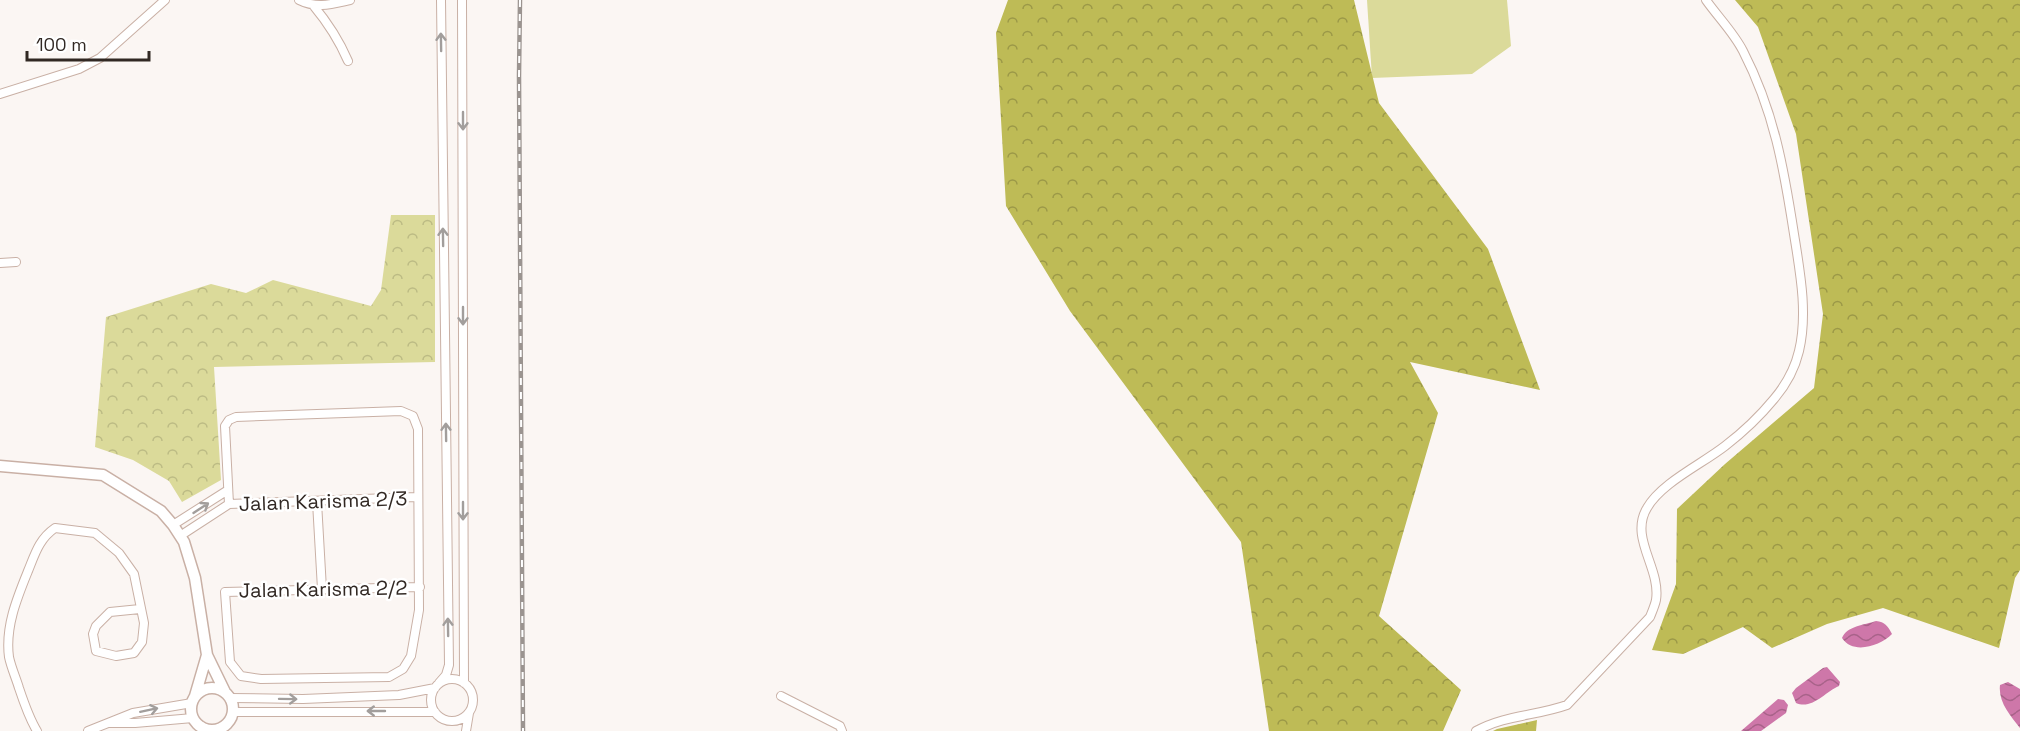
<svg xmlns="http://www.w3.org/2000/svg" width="2020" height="731" font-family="'Space Grotesk',sans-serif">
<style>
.grass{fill:#dbda9a}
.forest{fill:url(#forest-crowns)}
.park{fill:url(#park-crowns)}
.water{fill:url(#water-waves)}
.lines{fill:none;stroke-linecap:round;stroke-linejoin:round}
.minor-casing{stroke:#c9b0a5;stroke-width:10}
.tertiary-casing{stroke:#c9b0a5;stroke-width:13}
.minor{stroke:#fff;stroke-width:8}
.tertiary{stroke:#fff;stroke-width:10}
.rail-casing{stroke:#9b9490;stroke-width:4.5}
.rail{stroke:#fff;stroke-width:2;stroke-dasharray:7;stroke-linecap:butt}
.oneway{stroke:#a29e9c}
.labels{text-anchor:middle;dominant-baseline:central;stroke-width:5;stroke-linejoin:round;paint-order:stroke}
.street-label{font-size:20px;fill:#312823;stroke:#fff}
</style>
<defs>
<pattern id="forest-crowns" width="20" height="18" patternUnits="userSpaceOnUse" patternTransform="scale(1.5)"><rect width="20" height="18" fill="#bebb56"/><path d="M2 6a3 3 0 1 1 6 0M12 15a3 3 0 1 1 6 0" fill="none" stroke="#9b9847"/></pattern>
<pattern id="park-crowns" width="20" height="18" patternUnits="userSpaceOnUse" patternTransform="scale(1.5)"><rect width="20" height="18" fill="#dbda9a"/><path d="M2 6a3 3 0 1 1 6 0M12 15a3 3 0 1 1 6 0" fill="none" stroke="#bcbb84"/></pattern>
<pattern id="water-waves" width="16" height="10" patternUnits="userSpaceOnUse" patternTransform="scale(1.5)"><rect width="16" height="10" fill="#ce77a9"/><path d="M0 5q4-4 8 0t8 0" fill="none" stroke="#a86289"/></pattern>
</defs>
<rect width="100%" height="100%" fill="#fbf6f3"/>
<path class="grass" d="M1367 0H1507L1511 46 1472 74 1372 78Z"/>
<path class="forest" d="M1008 0H1354L1379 103 1488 249 1540 390 1410 362 1438 413 1379 616 1461 690 1443 731H1269L1241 542 1070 311 1006 206 996 33Z
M1735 0H2020V570L2015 578 1999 648 1883 608 1827 624 1772 648 1743 627 1683 654 1652 650 1676 584 1677 509 1725 464 1814 388 1823 314 1796 134 1758 27Z
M1537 720 1536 731H1493L1497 729Z"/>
<path class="park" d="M391 215H435V362L214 367 221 480 182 502 169 481 133 460 95 447 106 317 211 284 246 293 273 280 371 306 381 290Z"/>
<path class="water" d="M1876 621C1885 622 1888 626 1892 634 1880 646 1853 655 1842 638 1847 626 1864 625 1876 621Z
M1827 667 1840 682 1839 686C1825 692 1812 710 1796 703L1792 693 1796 688 1823 668Z
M2008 682 2020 689V728C2010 715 1998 702 2000 685Z
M1778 699 1784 700 1788 705 1786 713 1761 731H1741Z"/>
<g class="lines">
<g class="minor-casing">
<path id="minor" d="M299 0C317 9 332 4 350 0
M462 0 464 683
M313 5C328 23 339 40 348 61
M0 94 79 69 100 58 165 0
M0 263 16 262
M317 502 322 589
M229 504 225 426 229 420 236 417 401 411 413 416 418 429 419 610 411 656 403 669 389 677 261 679 241 676 230 662 225 592 420 587
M229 504 417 497
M173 525 228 490
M180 536 229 504
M431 700a21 21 0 1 1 42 0a21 21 0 1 1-42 0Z
M439 683 446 675 449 665 441 0
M781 696 840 726 842 731
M230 698 303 699 399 695 435 688
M233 712H435
M111 723H135L193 718
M201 726 202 731
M221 728V731
M37 731C29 718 24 703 19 688 16 678 11 667 9 657 5 627 17 598 28 571 35 554 39 539 55 528L95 533 119 553 134 574 144 623 142 642 134 653 116 656 96 651 93 634 96 626 110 612 140 609
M88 731 133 713 192 703
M466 731 469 713
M1476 731C1505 715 1536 716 1567 705L1650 617C1652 612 1655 605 1656 600 1661 568 1629 538 1647 508 1661 483 1702 464 1725 446 1742 433 1760 416 1774 399 1785 386 1795 368 1799 351 1808 313 1800 272 1794 234 1784 169 1774 111 1743 51 1734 33 1718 17 1706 0"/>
</g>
<g class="tertiary-casing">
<path id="tertiary" d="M0 466 103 475 161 511 173 525 184 542 195 578 207 655 225 692
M191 709a21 21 0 1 1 42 0a21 21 0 1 1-42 0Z
M195 696 207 655"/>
</g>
<use href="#minor" class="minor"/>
<use href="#tertiary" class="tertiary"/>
<g class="rail-casing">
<path id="rail" d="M520 0 519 76 523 731"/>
</g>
<use href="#rail" class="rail"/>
</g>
<defs><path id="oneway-shaft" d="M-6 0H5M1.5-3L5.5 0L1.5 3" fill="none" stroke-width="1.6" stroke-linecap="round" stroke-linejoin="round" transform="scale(1.5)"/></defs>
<g class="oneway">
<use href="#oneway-shaft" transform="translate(441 42) rotate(-91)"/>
<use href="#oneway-shaft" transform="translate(463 121) rotate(90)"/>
<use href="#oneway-shaft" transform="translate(443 237) rotate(-91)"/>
<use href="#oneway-shaft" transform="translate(463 316) rotate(90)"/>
<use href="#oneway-shaft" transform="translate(446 432) rotate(-91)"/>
<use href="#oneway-shaft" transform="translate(201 508) rotate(-33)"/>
<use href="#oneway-shaft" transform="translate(463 511) rotate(90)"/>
<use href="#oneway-shaft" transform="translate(448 627) rotate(-91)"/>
<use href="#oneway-shaft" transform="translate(288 699) rotate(1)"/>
<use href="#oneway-shaft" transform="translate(149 710) rotate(-12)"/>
<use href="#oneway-shaft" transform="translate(376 711) rotate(-180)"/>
</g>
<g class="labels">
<g class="street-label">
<text transform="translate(323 501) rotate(-2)">Jalan Karisma 2/3</text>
<text transform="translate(323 589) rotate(-1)">Jalan Karisma 2/2</text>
</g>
</g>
<path d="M27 51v9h122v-9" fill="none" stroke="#312823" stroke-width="3"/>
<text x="36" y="51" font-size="18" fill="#312823" stroke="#ffffff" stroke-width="4.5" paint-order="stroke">100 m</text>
</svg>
